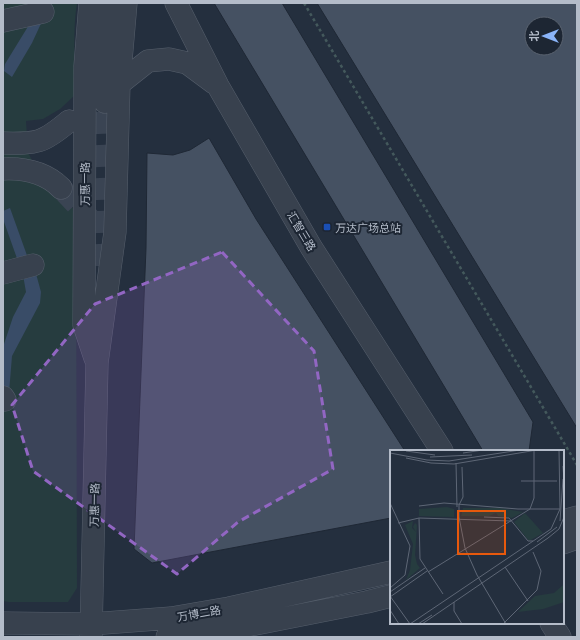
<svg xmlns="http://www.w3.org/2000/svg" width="580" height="640" font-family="Commissioner,'Noto Sans SC',sans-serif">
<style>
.green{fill:#263c3f}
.water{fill:#394c67}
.building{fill:#455162;stroke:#1f2835;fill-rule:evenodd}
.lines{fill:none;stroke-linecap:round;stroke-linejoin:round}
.minor-tunnel{stroke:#3a4453;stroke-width:22;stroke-dasharray:22 11;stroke-linecap:butt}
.minor-casing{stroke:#565f6c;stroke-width:23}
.path{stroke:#44595c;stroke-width:2.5;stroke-dasharray:3 3;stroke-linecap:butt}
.minor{stroke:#38414e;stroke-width:22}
.marked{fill:#9266c3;fill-opacity:0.2;stroke:#9266c3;stroke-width:3;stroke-dasharray:8 5;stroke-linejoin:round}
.transit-dot{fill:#1a4fb4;stroke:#1d2633;stroke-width:1.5}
.labels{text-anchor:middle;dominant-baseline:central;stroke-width:4;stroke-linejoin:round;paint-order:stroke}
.street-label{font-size:11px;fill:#b4bcc9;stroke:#1d2633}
.poi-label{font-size:11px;fill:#b4bcc9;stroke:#1d2633;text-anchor:start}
.inset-road{fill:none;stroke:#5e6776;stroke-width:1}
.view{fill:#e8590c;fill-opacity:0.15;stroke:#e8590c;stroke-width:2}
.inset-edge{fill:none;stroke:#b4bcc9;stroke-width:2}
</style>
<rect width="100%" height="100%" fill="#242f3e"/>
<path class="green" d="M3 3H77C72 33 76 66 74 96L60 109 43 119 26 121 28 152 42 182 76 211 77 588 68 602H9L3 601Z"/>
<path class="water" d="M29 3H41L44 17 32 43 12 77 4 71 5 64 32 20Z
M10 208 29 261 19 264 3 219V211Z
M35 270 41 292 40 303 12 356 9 393 3 389V347L13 317 26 292 23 275Z"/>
<path class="building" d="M214 3H282L533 422 529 451H483Z
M317 3H577V428ZM532 24H556V48H532Z
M209 138 256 219 405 451H391V518L152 563 134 549 146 248 147 153 173 155 190 150Z"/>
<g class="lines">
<path class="minor-tunnel" d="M96 79 104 268
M61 188 89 218 92 224"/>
<g class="minor-casing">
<path id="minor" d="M90 3 85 66 84 325 95 358
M176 3 218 86 311 247 442 451
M3 21 43 12
M119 84 148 61 169 59 187 63 214 83
M105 102V59L110 3
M3 143C37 144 43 143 69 121
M3 169C25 168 45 172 61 188
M3 273 33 265
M3 397 5 400
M563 521 577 517
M563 543 577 538
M3 623 91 624 171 618 229 608 391 572
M551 623 560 637
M91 637 97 363 115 232 119 84 126 3
M167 637 235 628 367 602 391 596"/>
</g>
<path class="path" d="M304 3 577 465"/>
<use href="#minor" class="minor"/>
</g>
<path class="marked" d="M222 252 314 351 333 469 238 522 177 574 33 471 12 405 95 304Z"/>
<rect class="transit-dot" x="323" y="223" width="8" height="8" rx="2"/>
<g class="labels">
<g class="street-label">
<text transform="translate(84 184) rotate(-90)">万惠一路</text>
<text transform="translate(302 231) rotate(59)">汇智三路</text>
<text transform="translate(94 505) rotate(-89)">万惠一路</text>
<text transform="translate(199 613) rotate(-10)">万博二路</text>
</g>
<g class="poi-label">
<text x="335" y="227">万达广场总站</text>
</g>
</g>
<g transform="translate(390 450)">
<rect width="174" height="174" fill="#242f3e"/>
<path d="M57 57 64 59V67L29 66V59ZM73 58H109L133 62 122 68 108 66 106 63 99 66H71ZM135 63 153 83 139 91 124 72ZM23 71 22 78 26 82 23 77 25 73 27 75 25 105 27 114 30 118 16 130 20 120 23 94 15 75ZM173 135 174 152 153 159 128 162 145 146 164 143Z" fill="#263c3f"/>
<path class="inset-road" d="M16 1 45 5M0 3 37 10 59 11 130 0M73 3 93 0M40 7 82 5M16 8 41 13 64 14 147 0M66 13 67 57M173 16 174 31M72 17 73 47 69 55V67L75 98 87 125 116 174M131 31H167M0 53 20 96 15 125 0 138M29 56 54 53 128 59H170M94 67 119 68 138 91H143M29 68 30 109 53 144M170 71 173 29M8 73 29 68 121 71M147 92 167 77M115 117 138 151M38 122 140 59 144 48V1M0 142 35 118M0 146 20 174M0 147 37 121M64 152V161L72 174M0 160 9 174M20 174 161 79 170 59 169 0M28 174 42 165M32 174 158 88 169 79 174 67M113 174 147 140 151 121 143 102"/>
<path class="view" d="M68 61H115V104H68Z"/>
<rect width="174" height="174" class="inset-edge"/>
</g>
<rect width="580" height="640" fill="none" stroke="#b4bcc9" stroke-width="8"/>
<g transform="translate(544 36) rotate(270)"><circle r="19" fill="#1d2633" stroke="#59626f"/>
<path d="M0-3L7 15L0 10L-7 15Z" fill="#8ab4f8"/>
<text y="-6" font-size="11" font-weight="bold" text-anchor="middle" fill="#b4bcc9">北</text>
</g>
</svg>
